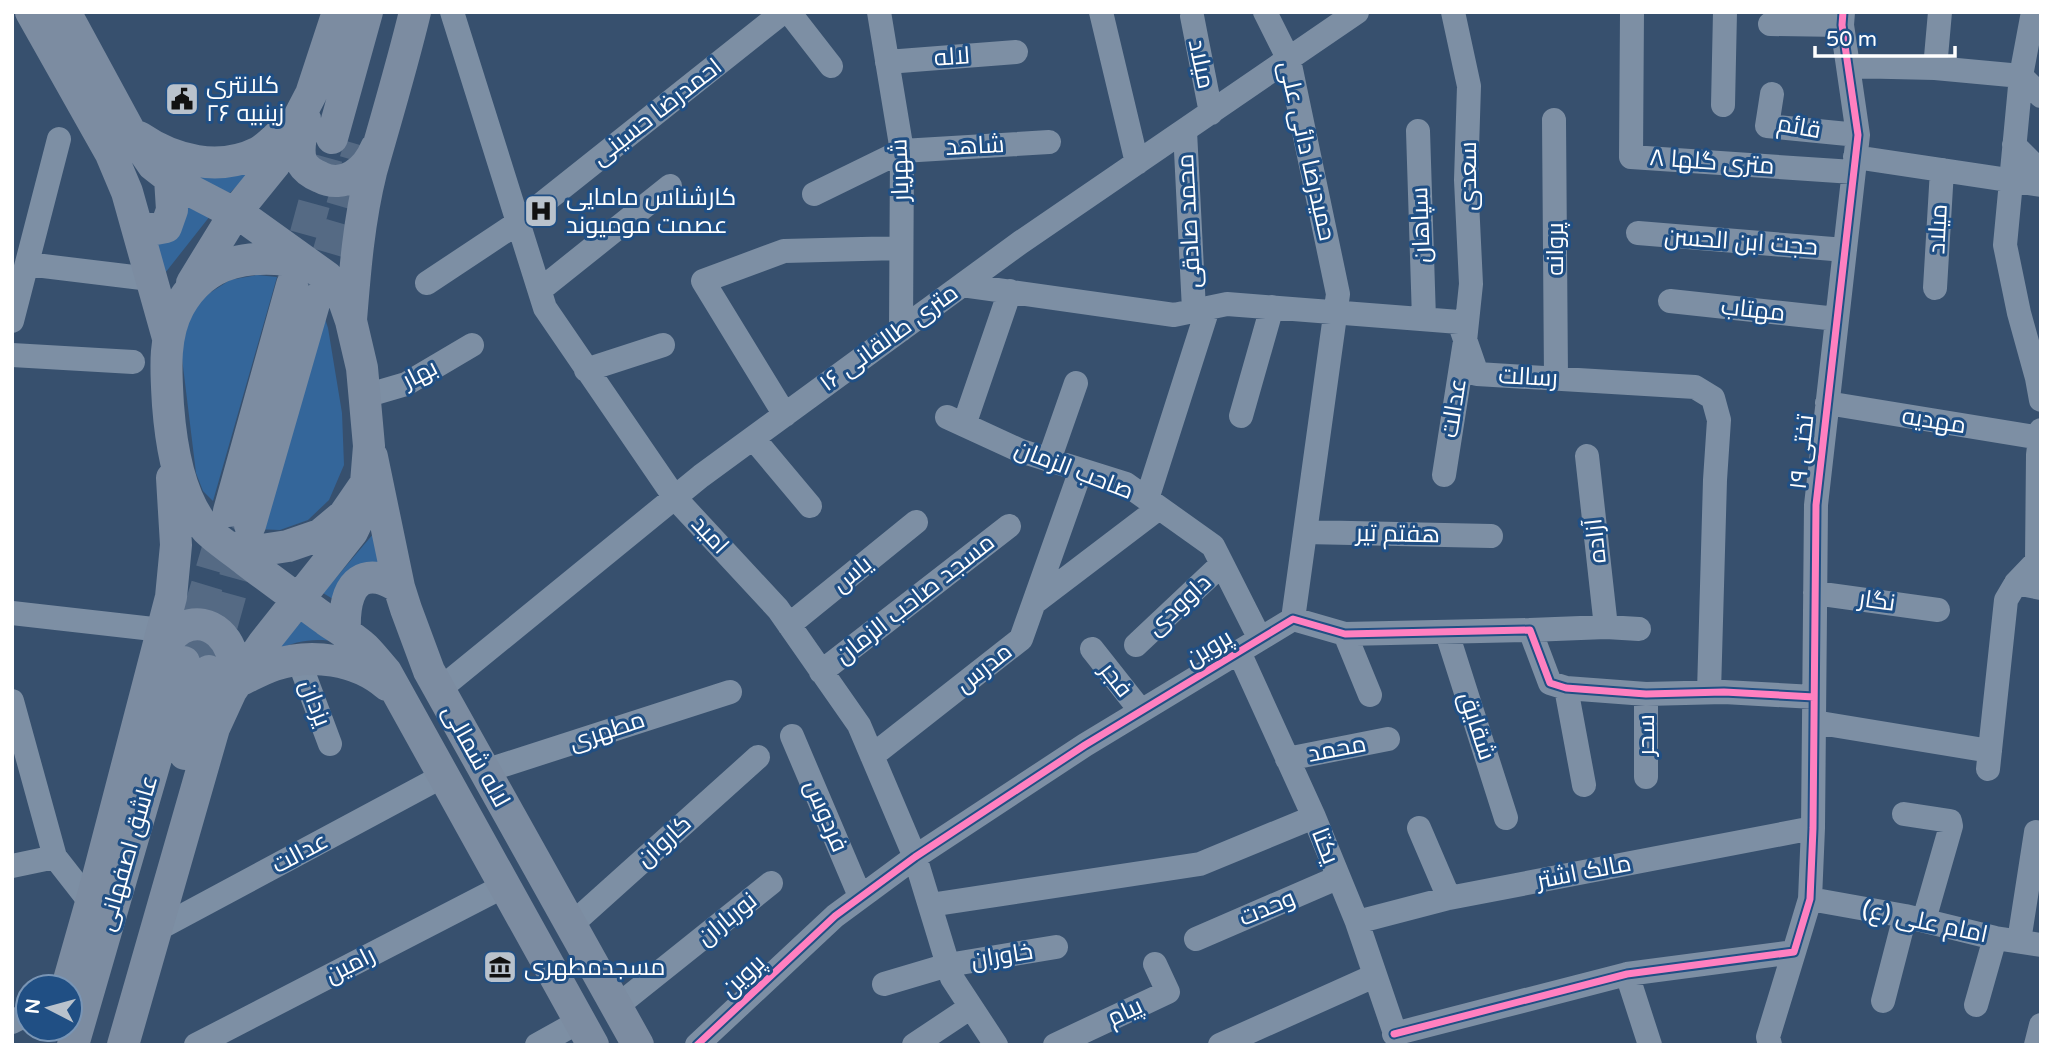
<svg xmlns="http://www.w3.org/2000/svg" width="2053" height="1057" font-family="'Varela Round',Cairo,sans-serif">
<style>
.green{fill:#34669a}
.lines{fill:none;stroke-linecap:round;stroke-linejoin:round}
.major-tunnel{stroke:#556a84;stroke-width:32;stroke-dasharray:32 16;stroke-linecap:butt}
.minor{stroke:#7d8fa4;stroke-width:24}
.major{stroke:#7c8ca1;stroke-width:32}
.cycleway-casing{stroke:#204f84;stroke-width:11}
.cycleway{stroke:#ff80c0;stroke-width:7}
.labels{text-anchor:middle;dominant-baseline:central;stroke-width:6;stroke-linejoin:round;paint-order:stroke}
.street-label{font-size:24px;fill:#fff;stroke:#204f84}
.poi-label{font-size:24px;fill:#fff;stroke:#204f84;text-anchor:start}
</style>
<rect width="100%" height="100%" fill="#37506e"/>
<path class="green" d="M255 167 230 193 184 174Z
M186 200 210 216 158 282 149 242Z
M257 275 277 277 213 501 203 491 196 473 181 350 190 317 205 296 230 280Z
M319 300 328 328 342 413 344 465 329 500 308 520 280 530 255 529Z
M374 533 381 568 338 602 323 593Z
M306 616 338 642C315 638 297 640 276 651Z"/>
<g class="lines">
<path class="major-tunnel" d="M293 281 332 138
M315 299 360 145
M184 662 228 515
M209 671 248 531"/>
<path class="minor" d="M452 12 545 308 675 498 778 609 859 725 915 857 952 978 996 1045
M789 12 831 66
M879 12 902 151 901 330
M1101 12 1137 163
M1265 12 1289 60 1338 294 1293 619
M1632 12 1631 157 1853 172
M2033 12 2021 76 2005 245 2019 313 2037 378 2041 400
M1192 16 1211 113
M1770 24 1842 25
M887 62 1016 52
M1848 66 1935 68 2021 76 2041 96
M1935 68 1940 12
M1772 94 1767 126 1858 135
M1723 105 1725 12
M1554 120 1556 378
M1185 131 1194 310
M1418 131 1424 319
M2014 145 2041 172
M1855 157 2041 185
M814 194 902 151 1049 142
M1638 233 1845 250
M27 264 150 279
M427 283 519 222 783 12
M962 285 1174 315 1227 304 1459 322 1477 374 1695 387 1713 398 1719 420 1715 480 1709 692
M1935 288 1942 170
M540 290 670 186
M1670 301 1837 319
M12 321 59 139
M12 355 133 362
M586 370 663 345
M365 396 406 384 472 345
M1827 403 2041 438
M785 415 703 281 784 251 901 248
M1241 416 1272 307
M947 417 1021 451 1126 484 1213 546 1260 639
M964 425 1010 291
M753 438 810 506
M1587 456 1606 627
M1049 460 1076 383
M1444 475 1465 341 1471 284 1466 180 1469 86 1453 12
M1147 499 1208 308
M1305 532 1491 536
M2016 583 2041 588
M1815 593 1938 610
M1034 603 1159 508
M12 613 162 630
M789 625 916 522
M1530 630 1606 627 1639 629
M1447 633 1506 818
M1345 634 1370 695
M1136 645 1222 564
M1092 649 1141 711
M1239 652 1314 817 1357 922 1399 1045
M299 661 330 744
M821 672 1009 526
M1566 688 1584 785
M440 689 701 476 1021 242 1357 12
M1646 694V777
M12 701 55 857 91 903
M1814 722 1990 751
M792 736 860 896
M872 756 1021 639 1081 470
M1287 759 1388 739
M1988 769 2006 600 2016 583 2037 561 2038 455 2041 430
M485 771 730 692
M1904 814 1950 821 1951 826 1924 920
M1419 828 1449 898
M12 866 55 857
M1810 899 1905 916 1995 938 2041 945
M930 905 1200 864 1314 817
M1357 922 1449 898 1813 828
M571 925 758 757
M156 930 443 776
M1196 939 1337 878
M2019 941 2036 832
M1627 974 1650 1045
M884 984 948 965 1056 947
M1883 1001 1905 916
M1976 1005 1995 938
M616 1007 771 883
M12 1022 28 1014
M1394 1034 1627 974 1794 952 1810 899 1813 828 1816 505 1858 135 1842 25 1843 12
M196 1045 504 886
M537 1045 580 1021
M697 1045 835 916 915 857 1085 745 1293 619 1345 634 1530 630 1550 683 1566 688 1646 694 1724 692 1814 697
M914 1045 971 1007
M1055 1045 1168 992 1155 964
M1220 1045 1374 976
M1770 1045 1768 1037 1794 952
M2036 1045 2041 1025"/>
<path class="major" d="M31 12 111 154 127 192 168 338
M65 12 129 130 153 165 176 183 249 221 327 277 342 295 351 321 362 368 369 446 366 483 344 515 320 535 288 546 256 551 229 547
M305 119C302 132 296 150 302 163 306 170 313 174 320 177 344 190 367 170 376 148
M139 137C174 161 219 172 259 152 269 146 279 135 288 127
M332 138 367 12
M137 225 150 230 166 227 172 210 170 178
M304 262C254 254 206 257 179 307 163 337 166 371 168 405 171 445 179 499 207 530 218 541 233 550 245 560 271 580 299 600 326 620 339 629 353 637 365 648 372 655 379 664 386 672L593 1045
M192 283 235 213 274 165 311 94 338 12
M351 320C355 270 359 220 371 172 386 119 402 66 415 12
M372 457 399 587 406 609 429 671 638 1045
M229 511 292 285
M250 525 315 300
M345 633C344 611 346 573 378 578 385 579 393 584 399 587
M159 657C164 647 171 634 182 628 211 614 235 642 234 670 234 677 232 685 231 691
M239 681C250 676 262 669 274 665 311 653 357 659 387 685
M185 754 209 671
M67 987 94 892 171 597 176 545 172 478
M73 1045 184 662
M123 1045 214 728 231 691 263 644 352 532 362 511"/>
<g class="cycleway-casing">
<path id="cycleway" d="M1394 1034 1627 974 1794 952 1810 899 1813 828 1816 505 1858 135 1842 25 1843 12
M697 1045 835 916 915 857 1085 745 1293 619 1345 634 1530 630 1550 683 1566 688 1646 694 1724 692 1814 697"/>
</g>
<use href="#cycleway" class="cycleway"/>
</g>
<defs>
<g id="civic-square" transform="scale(1.75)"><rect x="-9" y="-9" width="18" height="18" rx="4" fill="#b9c2cc" stroke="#204f84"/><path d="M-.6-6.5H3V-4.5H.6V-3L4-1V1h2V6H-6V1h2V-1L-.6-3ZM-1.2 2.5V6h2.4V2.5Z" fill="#111"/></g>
<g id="hospital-square" transform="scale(1.75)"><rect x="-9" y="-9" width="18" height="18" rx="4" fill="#b9c2cc" stroke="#204f84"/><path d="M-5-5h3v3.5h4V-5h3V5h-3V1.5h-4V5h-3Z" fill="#111"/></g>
<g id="museum-square" transform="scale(1.75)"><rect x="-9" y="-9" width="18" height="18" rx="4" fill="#b9c2cc" stroke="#204f84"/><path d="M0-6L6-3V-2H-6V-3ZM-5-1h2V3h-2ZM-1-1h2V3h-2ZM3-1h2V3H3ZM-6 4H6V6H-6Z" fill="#111"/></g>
</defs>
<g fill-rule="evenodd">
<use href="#civic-square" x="182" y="99"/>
<use href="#hospital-square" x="541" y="211"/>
<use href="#museum-square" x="500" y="967"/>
</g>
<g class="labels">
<g class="street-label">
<text transform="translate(952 57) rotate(-4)">لاله</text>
<text transform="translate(1201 64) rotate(78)">میلاد</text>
<text transform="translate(657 112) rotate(-38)">احمدرضا حسینی</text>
<text transform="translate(1799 127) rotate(10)">قائم</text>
<text transform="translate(975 146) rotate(-3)">شاهد</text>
<text transform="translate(1307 151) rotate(77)">حمیدرضا دائی علی</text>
<text transform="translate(1712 162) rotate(4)">۸ متری گلها</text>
<text transform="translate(900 170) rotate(-92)">شهریار</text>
<text transform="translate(1468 176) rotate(-90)">سعدی</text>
<text transform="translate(1189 221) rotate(-93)">محمد صادقی</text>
<text transform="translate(1421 225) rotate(-92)">سپاهان</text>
<text transform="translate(1938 229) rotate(-87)">میلاد</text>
<text transform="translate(1741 242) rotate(4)">حجت ابن الحسن</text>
<text transform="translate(1555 249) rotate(-90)">پروانه</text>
<text transform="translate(1753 310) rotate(6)">مهتاب</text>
<text transform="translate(889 338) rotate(-36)">۱۶ متری طالقانی</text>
<text transform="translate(420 374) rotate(-27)">بهار</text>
<text transform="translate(1528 377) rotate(3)">رسالت</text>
<text transform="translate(1454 408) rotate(-81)">عدالت</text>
<text transform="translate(1934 421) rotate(9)">مهدیه</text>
<text transform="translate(1802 452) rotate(-84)">تختی ۱۹</text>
<text transform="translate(1074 470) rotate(21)">صاحب الزمان</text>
<text transform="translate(1398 534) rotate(1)">هفتم تیر</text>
<text transform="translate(710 535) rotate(47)">امید</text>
<text transform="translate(1596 541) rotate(-96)">آزاده</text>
<text transform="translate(852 574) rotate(-39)">یاس</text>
<text transform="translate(915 599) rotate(-38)">مسجد صاحب الزمان</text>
<text transform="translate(1877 601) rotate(8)">نگار</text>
<text transform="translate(1179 605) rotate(-43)">داوودی</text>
<text transform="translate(1209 648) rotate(-31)">پروین</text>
<text transform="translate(984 668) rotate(-38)">مدرس</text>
<text transform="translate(1116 680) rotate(52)">فجر</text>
<text transform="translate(315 703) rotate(69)">یزدان</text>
<text transform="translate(1477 726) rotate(72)">شقایق</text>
<text transform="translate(607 731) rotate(-18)">مطهری</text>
<text transform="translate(1646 735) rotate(-90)">سحر</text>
<text transform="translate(1337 749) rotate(-11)">محمد</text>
<text transform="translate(476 756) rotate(61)">لاله شمالی</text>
<text transform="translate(826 816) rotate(67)">فردوس</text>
<text transform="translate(664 841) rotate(-42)">کاروان</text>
<text transform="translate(1325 846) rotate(69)">یکتا</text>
<text transform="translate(128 853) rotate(-74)">عاشق اصفهانی</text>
<text transform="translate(300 853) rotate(-28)">عدالت</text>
<text transform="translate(1584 872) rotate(-11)">مالک اشتر</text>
<text transform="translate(1267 908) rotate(-23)">وحدت</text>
<text transform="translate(727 919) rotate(-39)">نورباران</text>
<text transform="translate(1925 922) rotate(12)">امام علی (ع)</text>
<text transform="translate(1002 956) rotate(-9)">خاوران</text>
<text transform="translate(350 965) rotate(-27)">رامین</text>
<text transform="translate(743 976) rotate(-43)">پروین</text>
<text transform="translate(1125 1012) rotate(-25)">پیام</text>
</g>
<g class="poi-label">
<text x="206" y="85">کلانتری<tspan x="206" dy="28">۲۶ زینبیه</tspan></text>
<text x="566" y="197">کارشناس مامایی<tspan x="566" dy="28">عصمت مومیوند</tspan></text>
<text x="524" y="967">مسجدمطهری</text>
</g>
</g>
<rect width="2053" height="1057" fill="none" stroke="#ffffff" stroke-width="28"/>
<g transform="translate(49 1008) rotate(276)"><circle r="33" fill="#204f84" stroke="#7995b5" stroke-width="2"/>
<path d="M0-5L12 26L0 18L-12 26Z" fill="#b9c2cc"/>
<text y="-10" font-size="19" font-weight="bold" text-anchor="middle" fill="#ffffff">N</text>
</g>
<path d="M1815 46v10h140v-10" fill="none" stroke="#ffffff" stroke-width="3.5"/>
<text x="1826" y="46" font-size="21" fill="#ffffff" stroke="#204f84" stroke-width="5" paint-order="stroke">50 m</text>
</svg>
